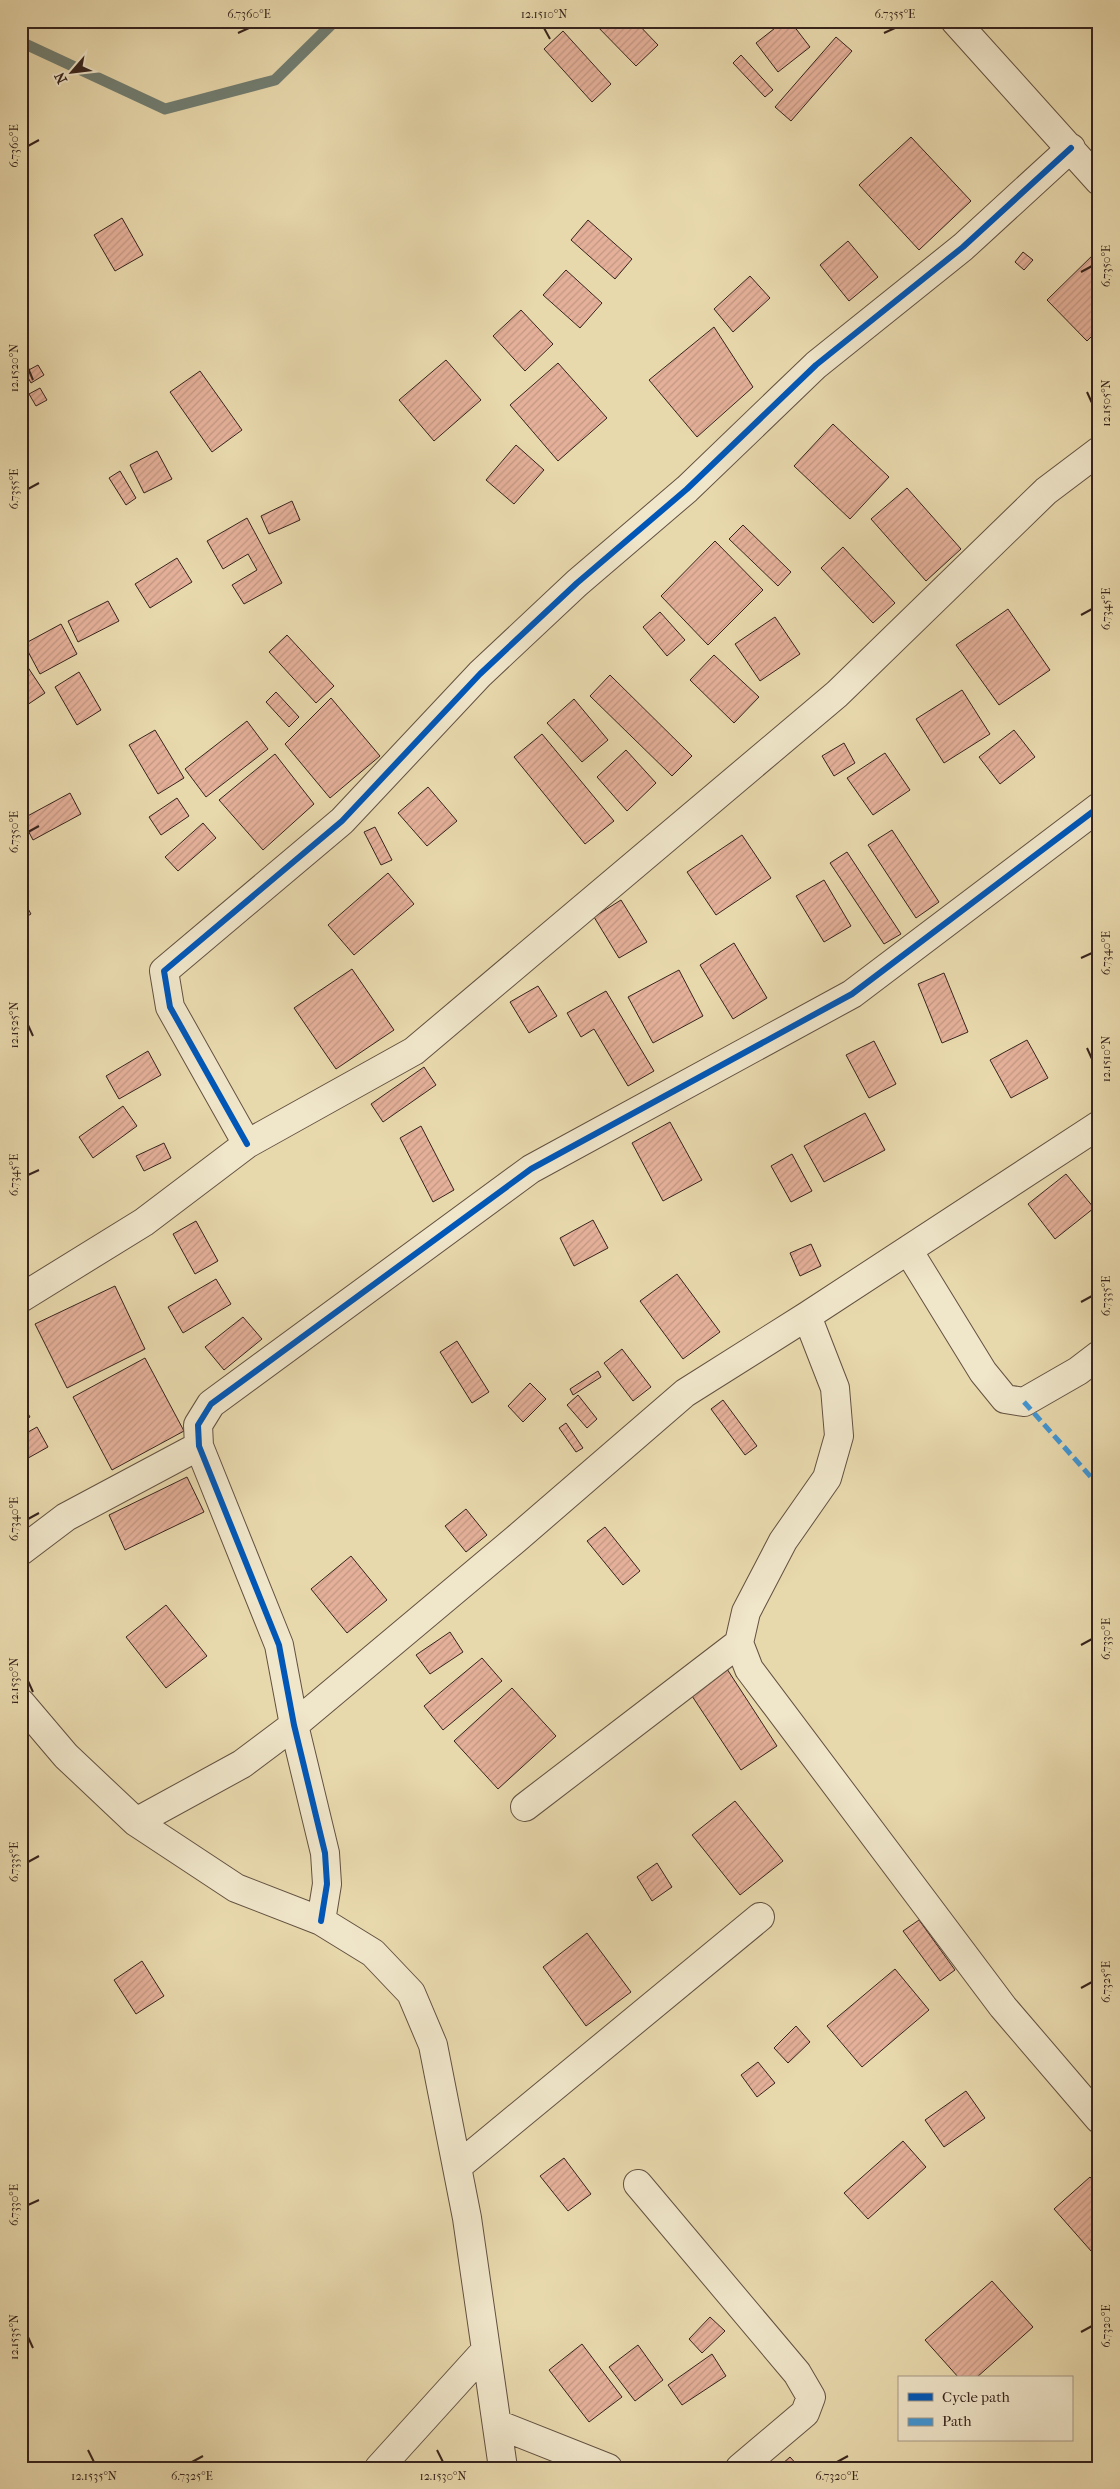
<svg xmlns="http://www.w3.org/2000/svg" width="1120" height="2489" font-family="'IM FELL French Canon',serif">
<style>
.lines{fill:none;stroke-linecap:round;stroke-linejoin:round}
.stream{stroke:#717e72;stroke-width:11}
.building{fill:url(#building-hatch);stroke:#37241d}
.minor-casing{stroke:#635141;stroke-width:30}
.minor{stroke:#f0e6ca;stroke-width:28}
.quiet{stroke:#3e95d5;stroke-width:5;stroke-dasharray:10 5;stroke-linecap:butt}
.cycleway-casing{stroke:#f0e6ca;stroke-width:9}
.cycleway{stroke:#0057b8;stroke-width:6}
.ticks{fill:none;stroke:#37241d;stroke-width:2}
.neatline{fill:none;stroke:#37241d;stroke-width:2}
.ticks-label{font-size:12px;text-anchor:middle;fill:#37241d}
</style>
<defs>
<pattern id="building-hatch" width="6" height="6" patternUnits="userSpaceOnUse" patternTransform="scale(1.25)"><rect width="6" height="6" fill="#e4b099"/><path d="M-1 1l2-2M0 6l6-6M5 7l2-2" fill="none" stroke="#c49783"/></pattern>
</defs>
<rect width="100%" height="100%" fill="#e8d9ad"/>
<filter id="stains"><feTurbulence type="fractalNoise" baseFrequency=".004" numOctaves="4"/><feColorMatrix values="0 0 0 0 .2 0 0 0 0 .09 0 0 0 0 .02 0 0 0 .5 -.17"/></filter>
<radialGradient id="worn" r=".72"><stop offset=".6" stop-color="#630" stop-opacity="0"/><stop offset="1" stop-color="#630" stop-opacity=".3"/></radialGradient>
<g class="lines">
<path class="stream" d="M21 42 165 109 275 80 335 21"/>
</g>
<path class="building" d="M592 21H635L658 45 636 66Z
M784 21H790L810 47 778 72 756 43Z
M563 31 611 84 592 102 544 49Z
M836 37 852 51 791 121 775 107Z
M741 55 773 90 765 97 733 63Z
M911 137 971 201 919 250 859 185Z
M122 218 143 255 115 271 94 235Z
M588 220 632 259 615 279 571 240Z
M848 241 878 277 849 301 820 265Z
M1098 250 1099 329 1087 341 1047 300Z
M1023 252 1033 260 1024 270 1015 262Z
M566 270 602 303 580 328 543 295Z
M750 276 770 298 733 332 714 309Z
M521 310 553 344 525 371 493 336Z
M714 327 753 387 697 437 649 380Z
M21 332 27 342 21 345Z
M446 360 481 400 434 441 399 400Z
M558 363 607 418 558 461 510 405Z
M38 365 44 375 31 383 25 372Z
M200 371 242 430 212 452 170 392Z
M40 388 47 400 36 406 29 394Z
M833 424 889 477 850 519 794 466Z
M516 445 544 470 514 504 486 480Z
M157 451 172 479 144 493 130 465Z
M120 471 136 498 126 505 109 478Z
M907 488 961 549 926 581 871 519Z
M292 501 300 520 269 534 261 516Z
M247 518 282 583 244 604 232 585 257 570 248 554 223 569 207 541Z
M743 525 791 572 778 586 729 539Z
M715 541 763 590 708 645 661 596Z
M843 547 895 603 873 623 821 568Z
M177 558 192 582 150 608 135 584Z
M108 601 119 621 78 642 68 621Z
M1008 609 1050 670 999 705 956 645Z
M660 612 685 640 667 656 643 627Z
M775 617 800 654 760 681 735 644Z
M61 624 77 654 40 674 24 644Z
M287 635 334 686 316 703 269 652Z
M714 655 759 697 734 723 690 680Z
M21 657 45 693 21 709Z
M79 672 101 710 77 725 55 687Z
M610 675 692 756 672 776 590 696Z
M962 690 990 734 944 763 916 719Z
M276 692 299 717 289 727 266 702Z
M331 698 380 756 330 798 285 744Z
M574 699 608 740 582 762 547 723Z
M247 721 268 749 206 797 185 769Z
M155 730 184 778 158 794 129 745Z
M1014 730 1035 757 1000 784 979 757Z
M542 734 614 821 585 844 514 757Z
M844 743 855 763 834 776 822 756Z
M626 750 656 783 627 811 597 777Z
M885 753 910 790 873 815 847 778Z
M275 754 314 804 263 850 219 800Z
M428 787 457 821 427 846 398 813Z
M70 793 81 814 33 840 22 819Z
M177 798 189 816 161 835 149 817Z
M203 823 216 838 178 871 165 857Z
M375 827 392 860 381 865 364 832Z
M892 830 939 902 916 918 868 845Z
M742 835 771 878 716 915 687 872Z
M847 852 901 934 884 944 830 863Z
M388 873 414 904 354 955 328 925Z
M1099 878V891L1093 882Z
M824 880 851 926 824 942 796 896Z
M21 896 31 914 21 920Z
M621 900 647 942 619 958 594 917Z
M734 943 767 998 733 1019 700 965Z
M352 969 394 1030 336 1069 294 1008Z
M679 970 703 1016 653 1043 628 997Z
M944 973 968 1032 942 1043 918 984Z
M538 986 557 1016 529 1033 510 1002Z
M606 991 654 1071 628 1086 594 1029 581 1037 567 1013Z
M1027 1040 1048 1078 1011 1098 990 1060Z
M874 1041 896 1084 869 1098 846 1055Z
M148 1051 161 1075 119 1099 106 1076Z
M424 1067 436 1085 383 1122 371 1104Z
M123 1106 137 1126 93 1158 79 1137Z
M865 1113 885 1150 824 1182 804 1146Z
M670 1122 702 1180 663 1201 632 1143Z
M421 1126 454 1190 433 1202 400 1138Z
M164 1143 171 1158 144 1171 136 1156Z
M792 1154 812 1191 791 1202 771 1166Z
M1066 1174 1094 1208 1055 1239 1028 1204Z
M593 1220 608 1248 574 1266 560 1238Z
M196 1221 218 1261 195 1274 173 1234Z
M811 1244 821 1266 800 1276 790 1253Z
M677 1274 720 1332 683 1359 640 1301Z
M216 1279 231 1304 183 1333 168 1307Z
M115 1286 145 1349 67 1388 35 1324Z
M243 1317 262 1339 224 1370 205 1347Z
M457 1341 489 1392 472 1403 440 1352Z
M622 1349 651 1387 633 1401 604 1363Z
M145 1358 184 1431 112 1470 73 1397Z
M598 1371 601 1377 573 1395 570 1389Z
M530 1383 546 1399 523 1422 508 1406Z
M578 1395 597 1419 587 1428 567 1405Z
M723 1400 757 1446 745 1455 711 1409Z
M21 1401 30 1417 21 1422Z
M566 1423 583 1448 576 1452 559 1428Z
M37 1427 48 1447 21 1462V1436Z
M187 1477 204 1512 125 1550 109 1515Z
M466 1509 487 1535 466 1552 445 1526Z
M605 1527 640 1571 623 1585 587 1541Z
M351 1556 387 1600 347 1633 311 1589Z
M166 1605 207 1656 166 1688 126 1637Z
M450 1632 463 1652 430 1674 416 1655Z
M482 1658 502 1681 443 1730 424 1706Z
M727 1669 777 1746 741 1770 690 1693Z
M512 1688 556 1736 498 1789 454 1741Z
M735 1801 783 1861 740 1895 692 1835Z
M657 1863 672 1887 652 1901 637 1877Z
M919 1920 955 1970 940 1981 903 1931Z
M587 1933 631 1992 586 2026 543 1967Z
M142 1961 164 1996 136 2014 114 1980Z
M895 1969 929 2010 862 2067 827 2026Z
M796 2026 810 2042 788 2063 774 2048Z
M758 2062 775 2083 757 2097 741 2075Z
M966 2091 985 2118 944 2147 925 2120Z
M903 2141 926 2167 868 2219 844 2193Z
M564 2158 591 2194 568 2211 540 2176Z
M1090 2177 1099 2187V2260L1054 2209Z
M992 2281 1033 2327 976 2378H959L925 2340Z
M710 2317 725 2331 702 2353 689 2339Z
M582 2344 622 2397 589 2422 549 2370Z
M638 2345 663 2380 635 2401 609 2367Z
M712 2354 726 2376 682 2405 668 2385Z
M790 2457 800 2468H785L782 2464Z"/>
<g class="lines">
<g class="minor-casing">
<path id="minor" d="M955 21 1099 181
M247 1144 170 1007 164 971 342 821 480 674 577 583 687 489 816 365 963 247 1071 148
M908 1250 983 1372 1005 1399 1024 1402 1078 1371 1099 1355
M21 1298 144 1222 247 1144 414 1051 837 694 1046 491 1099 451
M807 1316 835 1388 839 1436 827 1478 783 1541 746 1612 739 1643 749 1669 1003 2007 1099 2119
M21 1551 66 1517 199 1446
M21 1703 66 1756 136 1822 236 1888 321 1921 373 1953 411 1993 433 2045 467 2218 503 2468
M525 1807 739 1643
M136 1822 242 1764 294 1725 516 1539 685 1393 807 1316 1099 1125
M321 1921 327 1884 325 1853 294 1725 279 1645 199 1446 198 1425 211 1404 531 1169 852 994 1099 807
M457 2167 760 1917
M638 2184 797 2373 811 2397 805 2413 740 2468
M497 2424 608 2468
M379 2468 486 2350"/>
</g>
<use href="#minor" class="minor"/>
<path class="quiet" d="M1024 1402 1099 1486"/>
<g class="cycleway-casing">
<path id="cycleway" d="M247 1144 170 1007 164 971 342 821 480 674 577 583 687 489 816 365 963 247 1071 148
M321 1921 327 1884 325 1853 294 1725 279 1645 199 1446 198 1425 211 1404 531 1169 852 994 1099 807"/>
</g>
<use href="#cycleway" class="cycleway"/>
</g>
<path class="ticks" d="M544 28 550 39M238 33 249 28M884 33 895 28M28 146 39 140M1081 272 1092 266M28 368 33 380M1087 392 1092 403M28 489 39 483M1081 615 1092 609M28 832 39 826M1081 958 1092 953M28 1025 33 1036M1087 1048 1092 1059M28 1175 39 1170M1081 1302 1092 1296M28 1519 39 1513M1081 1645 1092 1639M28 1681 33 1692M28 1862 39 1856M1081 1988 1092 1982M28 2205 39 2200M1081 2332 1092 2326M28 2337 33 2348M88 2450 94 2462M437 2450 443 2462M192 2462 203 2456M837 2462 848 2456"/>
<rect width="1120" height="2489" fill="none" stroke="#e8d9ad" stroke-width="55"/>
<rect x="898" y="2376" width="175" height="65" fill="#f0e6ca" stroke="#a69885"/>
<rect x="908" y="2393" width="25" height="8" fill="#0057b8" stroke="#a69885"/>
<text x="942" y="2402" font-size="15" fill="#37241d">Cycle path</text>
<rect x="908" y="2418" width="25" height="8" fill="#3e95d5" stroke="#a69885"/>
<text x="942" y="2426" font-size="15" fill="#37241d">Path</text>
<g transform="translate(72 72) rotate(242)" stroke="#f0e6ca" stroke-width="4" paint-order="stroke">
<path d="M0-4L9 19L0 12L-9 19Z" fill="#37241d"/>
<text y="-8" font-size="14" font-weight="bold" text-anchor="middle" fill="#37241d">N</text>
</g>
<rect x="28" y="28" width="1064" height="2434" class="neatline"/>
<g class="ticks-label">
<text x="249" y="18">6.7360°E</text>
<text x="544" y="18">12.1510°N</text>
<text x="895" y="18">6.7355°E</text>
<text transform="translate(14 146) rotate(-90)" y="4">6.7360°E</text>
<text transform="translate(1106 266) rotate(-90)" y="4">6.7350°E</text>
<text transform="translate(14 368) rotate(-90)" y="4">12.1520°N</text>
<text transform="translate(1106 403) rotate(-90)" y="4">12.1505°N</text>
<text transform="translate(14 489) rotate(-90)" y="4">6.7355°E</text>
<text transform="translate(1106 609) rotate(-90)" y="4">6.7345°E</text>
<text transform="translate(14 832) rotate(-90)" y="4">6.7350°E</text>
<text transform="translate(1106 953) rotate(-90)" y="4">6.7340°E</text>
<text transform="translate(14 1025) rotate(-90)" y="4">12.1525°N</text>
<text transform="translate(1106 1059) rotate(-90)" y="4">12.1510°N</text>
<text transform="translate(14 1175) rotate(-90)" y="4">6.7345°E</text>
<text transform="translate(1106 1296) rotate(-90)" y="4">6.7335°E</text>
<text transform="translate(14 1519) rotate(-90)" y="4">6.7340°E</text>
<text transform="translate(1106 1639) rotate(-90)" y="4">6.7330°E</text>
<text transform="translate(14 1681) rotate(-90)" y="4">12.1530°N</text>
<text transform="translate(14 1862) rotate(-90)" y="4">6.7335°E</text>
<text transform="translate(1106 1982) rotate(-90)" y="4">6.7325°E</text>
<text transform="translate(14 2205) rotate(-90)" y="4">6.7330°E</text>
<text transform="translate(1106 2326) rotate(-90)" y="4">6.7320°E</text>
<text transform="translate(14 2337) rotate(-90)" y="4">12.1535°N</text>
<text x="94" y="2480">12.1535°N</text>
<text x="192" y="2480">6.7325°E</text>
<text x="443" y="2480">12.1530°N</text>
<text x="837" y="2480">6.7320°E</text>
</g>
<rect width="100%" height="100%" filter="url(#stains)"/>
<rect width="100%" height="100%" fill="url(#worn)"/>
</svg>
